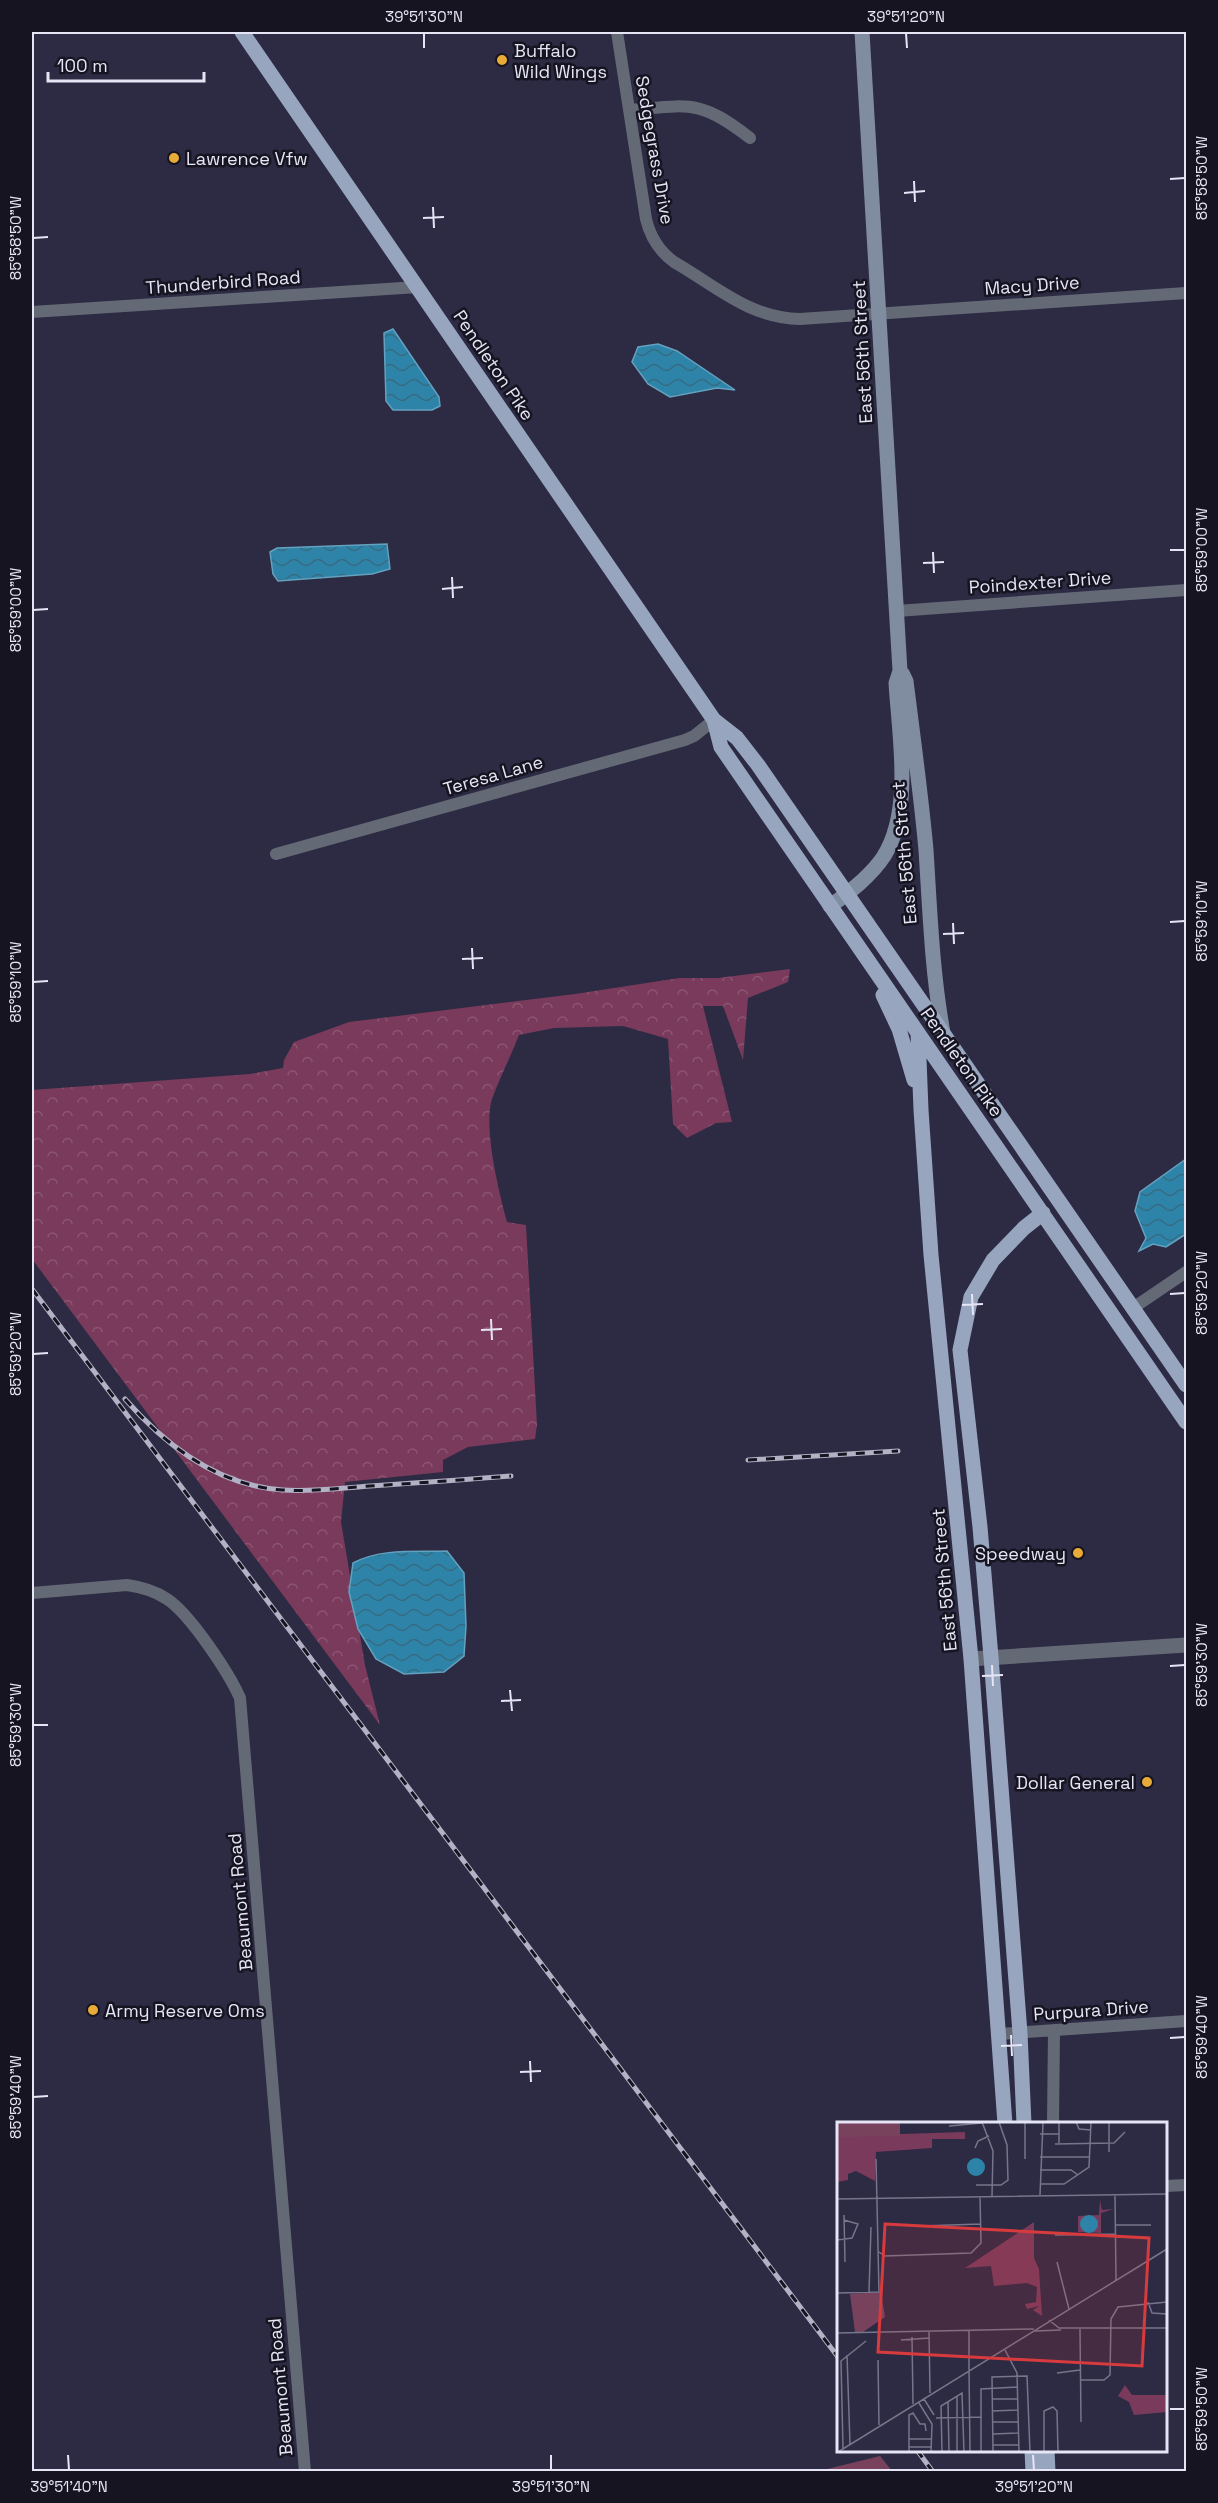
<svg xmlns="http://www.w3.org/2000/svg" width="1218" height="2503" font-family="'Space Grotesk',sans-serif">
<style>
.green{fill:#78425d}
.forest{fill:url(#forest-crowns)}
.water{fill:url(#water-waves);stroke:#64a1bf;stroke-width:1.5}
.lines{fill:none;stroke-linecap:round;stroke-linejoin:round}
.minor{stroke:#636a76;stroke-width:12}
.tertiary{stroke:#636a76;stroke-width:15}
.secondary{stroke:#808c9f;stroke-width:15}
.primary{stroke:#97a6be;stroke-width:15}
.rail-casing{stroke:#b3b1c5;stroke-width:5}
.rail{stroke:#151420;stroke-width:3;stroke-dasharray:9;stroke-linecap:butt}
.ticks{fill:none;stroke:#e6e5f6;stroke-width:2}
.poi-dot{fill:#e9ab38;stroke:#151420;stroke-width:2}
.labels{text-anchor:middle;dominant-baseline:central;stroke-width:5;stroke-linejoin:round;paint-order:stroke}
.poi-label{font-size:18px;fill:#e6e5f6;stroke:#151420;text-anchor:start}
.street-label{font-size:18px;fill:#e6e5f6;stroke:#151420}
.inset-road{fill:none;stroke:#77758b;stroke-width:1.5}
.view{fill:#d83b3d;fill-opacity:0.15;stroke:#d83b3d;stroke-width:3}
.inset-edge{fill:none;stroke:#e6e5f6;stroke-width:3}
.neatline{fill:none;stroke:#e6e5f6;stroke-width:2}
.ticks-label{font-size:15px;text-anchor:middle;fill:#e6e5f6}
</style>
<defs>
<pattern id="forest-crowns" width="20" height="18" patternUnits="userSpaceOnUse" patternTransform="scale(1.5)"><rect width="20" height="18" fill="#793a5b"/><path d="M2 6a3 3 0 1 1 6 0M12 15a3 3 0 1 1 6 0" fill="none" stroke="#8c5673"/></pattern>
<pattern id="water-waves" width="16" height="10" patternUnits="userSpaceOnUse" patternTransform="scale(1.5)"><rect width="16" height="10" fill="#2d84a8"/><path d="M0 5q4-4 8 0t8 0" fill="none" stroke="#376b82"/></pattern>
</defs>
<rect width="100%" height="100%" fill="#2d2a43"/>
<path class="green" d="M880 2456 892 2471H819Z"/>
<path class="forest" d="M790 969 788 982 748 998 743 1060 723 1006H703L732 1122 716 1123 687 1138 673 1124 668 1039 623 1026 554 1028 519 1035C511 1056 500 1077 492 1099 483 1127 499 1193 507 1222L526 1225 537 1425 535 1439 468 1447 443 1460V1472L345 1482 341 1522 365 1665 380 1725 32 1259V1090L250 1074 283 1068 284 1060 294 1042 349 1022 575 994 679 978H718Z"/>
<path class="water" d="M393 329 439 397 440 406 432 410H393L386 401 384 333Z
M658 344 677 351 735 390 717 388 670 397 648 384 632 362 638 347Z
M387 544 390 569 372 574 278 581 273 574 270 552 277 548Z
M1186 1159V1234L1166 1247 1153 1244 1139 1251 1146 1238 1135 1211 1140 1192Z
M447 1551 464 1573 466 1626 464 1656 444 1672 404 1674 376 1659 358 1629 349 1592 353 1563C381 1548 416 1552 447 1551Z"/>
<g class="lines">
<path class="minor" d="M617 32 646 219C650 236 659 251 674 262 716 286 749 318 800 319L1186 293
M629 110C690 105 700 99 750 138
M32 312 418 287
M897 611 1186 590
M276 854 685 740 694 736 714 720
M1133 1308 1186 1272
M32 1593 127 1585C142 1587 155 1591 167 1599 190 1614 229 1673 240 1698L305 2472
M999 2034 1186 2021
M1053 2124 1054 2030
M1166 2186 1186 2185"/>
<path class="tertiary" d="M971 1659 1186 1645"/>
<path class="secondary" d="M902 673 906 681C913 737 921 794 926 850 930 912 932 972 943 1033
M830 906C850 892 871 876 884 856 913 809 899 735 896 683L900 671 862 32"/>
<path class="primary" d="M242 32 714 720 737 738 758 765 1186 1385
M714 720 721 747 1186 1422
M883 995 899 1029 914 1080
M918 1033 921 1110 931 1255 971 1659 1005 2124
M1024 2124 1020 2033 991 1657 980 1527 960 1350 971 1297 993 1260 1024 1228 1043 1213
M1032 2450 1033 2472
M1047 2450 1048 2472"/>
<g class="rail-casing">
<path id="rail" d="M32 1289 838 2357
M125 1399C166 1446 219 1486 283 1490 312 1492 341 1488 370 1486 417 1483 464 1480 511 1476
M748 1460 898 1451
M917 2450 933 2472"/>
</g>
<use href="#rail" class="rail"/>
</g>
<path class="ticks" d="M424 33V48M906 33 907 48M1170 179 1185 178M914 181 915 202M904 193 925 191M433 207 434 228M423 218 444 217M33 238 48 237M1170 550H1185M933 552 934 573M923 563 944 562M452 577 453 598M442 589 463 587M33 610 48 609M1170 922 1185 921M953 923 954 944M943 934 964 933M472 948 473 969M462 959 483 958M33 982 48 981M972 1294 973 1315M1170 1294 1185 1293M962 1305 983 1304M491 1319 492 1340M481 1330 502 1329M33 1354 48 1353M992 1665 993 1686M1170 1666 1185 1665M982 1676 1003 1675M510 1690 512 1711M501 1701 521 1700M33 1725H48M1011 2035 1012 2056M1170 2038 1185 2037M1001 2046 1022 2045M530 2061 531 2082M520 2072 541 2071M33 2097 48 2096M1170 2409H1185M68 2455 69 2470M551 2455V2470M1033 2455 1034 2470"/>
<g class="poi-dot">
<circle cx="502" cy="60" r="6"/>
<circle cx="174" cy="158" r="6"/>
<circle cx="1078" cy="1553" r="6"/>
<circle cx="1147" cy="1782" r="6"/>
<circle cx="93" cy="2010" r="6"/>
</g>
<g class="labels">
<g class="poi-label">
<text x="514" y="50">Buffalo<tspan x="514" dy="21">Wild Wings</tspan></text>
<text x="186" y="158">Lawrence Vfw</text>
<text x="1066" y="1553" text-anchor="end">Speedway</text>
<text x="1135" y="1782" text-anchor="end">Dollar General</text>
<text x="105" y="2010">Army Reserve Oms</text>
</g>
<g class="street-label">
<text transform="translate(655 150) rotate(80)">Sedgegrass Drive</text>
<text transform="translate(223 282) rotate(-4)">Thunderbird Road</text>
<text transform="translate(1032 285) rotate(-4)">Macy Drive</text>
<text transform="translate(862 352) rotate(-93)">East 56th Street</text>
<text transform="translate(494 365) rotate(56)">Pendleton Pike</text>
<text transform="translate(1040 582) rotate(-4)">Poindexter Drive</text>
<text transform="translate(493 775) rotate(-16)">Teresa Lane</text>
<text transform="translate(904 853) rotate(-95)">East 56th Street</text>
<text transform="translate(962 1062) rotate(55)">Pendleton Pike</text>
<text transform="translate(944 1580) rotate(-95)">East 56th Street</text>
<text transform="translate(240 1902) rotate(-95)">Beaumont Road</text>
<text transform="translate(1091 2010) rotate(-4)">Purpura Drive</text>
<text transform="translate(280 2387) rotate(-95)">Beaumont Road</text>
</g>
</g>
<g transform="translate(837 2122)">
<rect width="330" height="330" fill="#2d2a43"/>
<path d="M44 170 48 195 26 210H18L13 172Z" fill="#78425d"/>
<path d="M128 10V17H95V26L39 30 38 59 19 49 11 52V58L0 60 1 14ZM263 78 265 88 277 87 264 91V111L241 110V94L262 93ZM197 100V136L202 147 205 194 196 188 202 184 190 187 188 182 199 180 200 165 190 161 157 164 154 144 128 146ZM288 263 295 273H330V290L297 293 292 280 281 274Z" fill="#793a5b"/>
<path d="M0 0H63V14L0 15Z" fill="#78425d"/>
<path d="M130 45a9 9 0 1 1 18 0a9 9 0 1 1-18 0ZM243 102a9 9 0 1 1 18 0a9 9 0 1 1-18 0Z" fill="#2d84a8"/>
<path class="inset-road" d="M145 0 156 29 155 74M188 0V37M222 0V21M239 0 242 7 254 8M272 0V30M112 4 145 1M203 12H222M218 22 277 21 288 10M138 26 141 19 152 14M203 35H253M203 48H234L241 53M203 62H227L252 45 254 0M139 63H164L171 58 170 23 162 0M203 73 206 1M278 73 279 158M0 77 330 72M7 93 8 140M279 103H314M83 104 144 102M218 113 279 112M0 118 15 116 21 102 7 98M42 130 48 134 134 131 144 121 143 74M220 140 232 187M0 145V187M32 170 34 105M0 171 42 170 39 37M311 180 315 191 330 192M212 198 222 206H330M243 207 244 300M132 209V247M198 209 224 208M92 210 93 271M0 211 197 207M75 215 76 282M64 218 92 216M168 228 180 251 182 330M10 233 13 322M41 238 42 303M132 247 133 330M220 251 243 248M243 258H267L273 253 274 197 281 185 330 180M120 275V330M87 277 97 293M155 277H180M111 280 112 330M82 281 95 302 94 330M155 289 181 288M99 296 144 295M156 300H181M156 312 181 311M72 317H95M156 323H182M72 325H95M6 326 4 239 29 219M1 330 330 127M72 330V293L76 291 83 302H88L89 309M105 330 104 284 125 271 127 330M144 330V267L180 265M156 330 155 255 190 254 193 330M207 330V289L216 285 220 289 221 330"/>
<path class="view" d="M48 102 312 116 305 244 41 230Z"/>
<rect width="330" height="330" class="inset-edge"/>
</g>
<rect width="1218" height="2503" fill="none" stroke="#151420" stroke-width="66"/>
<path d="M48 72v9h156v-9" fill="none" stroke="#e6e5f6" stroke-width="3"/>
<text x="57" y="72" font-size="18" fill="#e6e5f6" stroke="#151420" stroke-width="4.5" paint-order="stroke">100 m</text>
<rect x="33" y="33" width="1152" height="2437" class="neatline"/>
<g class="ticks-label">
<text x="424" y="22">39°51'30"N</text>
<text x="906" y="22">39°51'20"N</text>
<text transform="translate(1202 178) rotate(-90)" y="5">85°58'50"W</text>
<text transform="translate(16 238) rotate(-90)" y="5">85°58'50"W</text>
<text transform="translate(1202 550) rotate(-90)" y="5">85°59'00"W</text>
<text transform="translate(16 610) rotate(-90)" y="5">85°59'00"W</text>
<text transform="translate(1202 921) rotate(-90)" y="5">85°59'10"W</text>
<text transform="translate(16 982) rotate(-90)" y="5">85°59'10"W</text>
<text transform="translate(1202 1293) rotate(-90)" y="5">85°59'20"W</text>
<text transform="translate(16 1354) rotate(-90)" y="5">85°59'20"W</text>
<text transform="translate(1202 1665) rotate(-90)" y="5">85°59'30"W</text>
<text transform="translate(16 1725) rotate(-90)" y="5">85°59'30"W</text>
<text transform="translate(1202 2037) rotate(-90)" y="5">85°59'40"W</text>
<text transform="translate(16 2097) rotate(-90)" y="5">85°59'40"W</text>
<text transform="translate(1202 2409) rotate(-90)" y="5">85°59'50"W</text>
<text x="69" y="2492">39°51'40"N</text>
<text x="551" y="2492">39°51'30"N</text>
<text x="1034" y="2492">39°51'20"N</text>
</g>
</svg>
